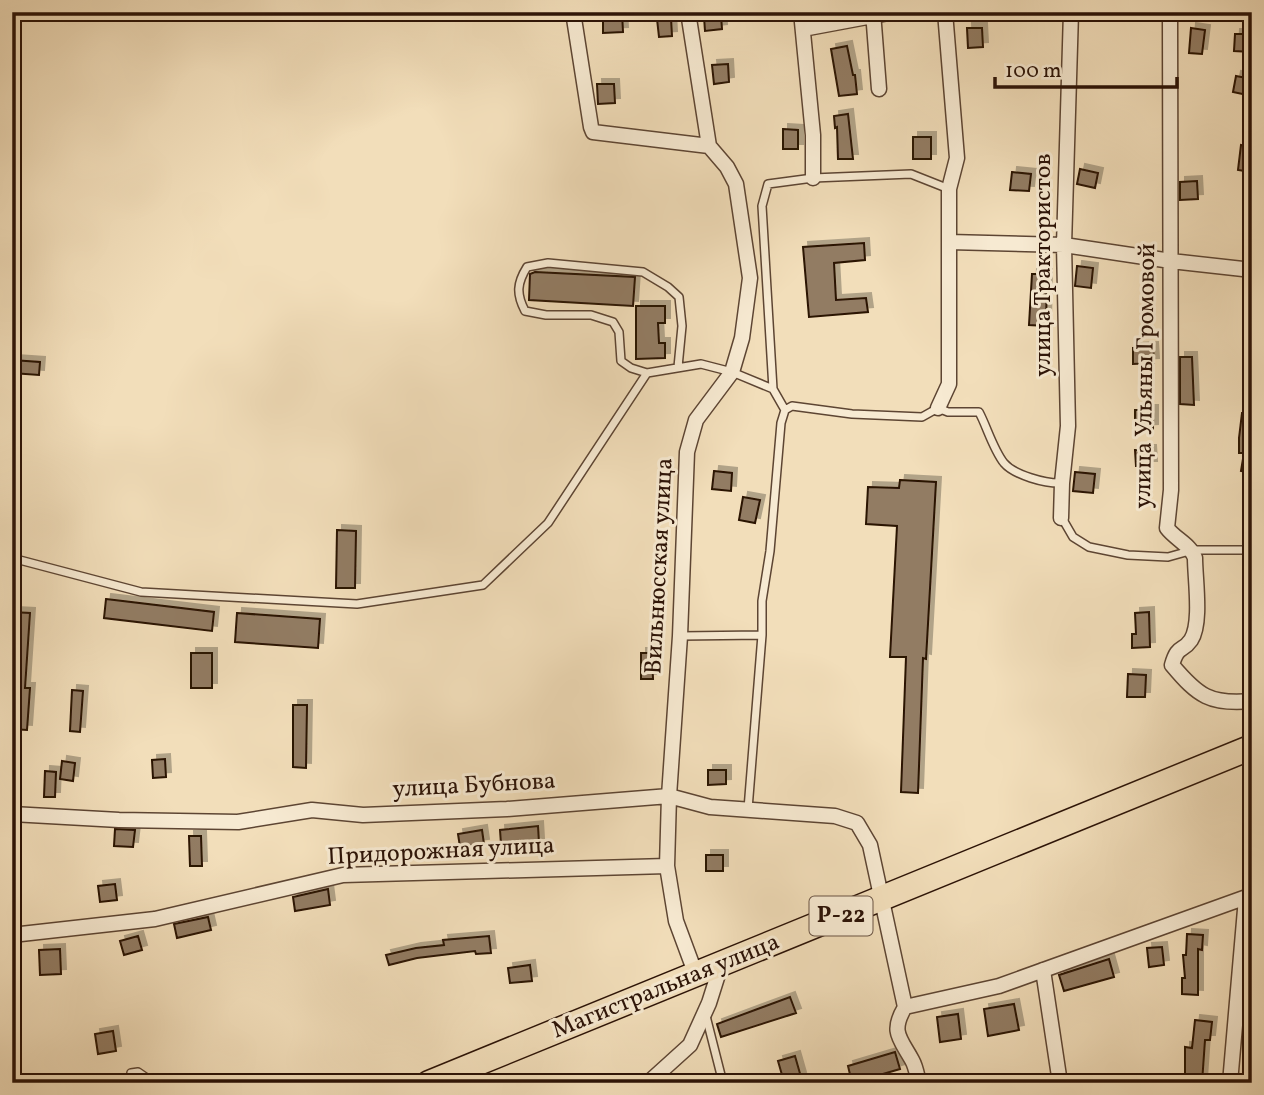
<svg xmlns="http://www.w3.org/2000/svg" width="1264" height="1095" font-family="Vollkorn,serif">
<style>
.building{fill:#927c64;stroke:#2b1206;stroke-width:2;filter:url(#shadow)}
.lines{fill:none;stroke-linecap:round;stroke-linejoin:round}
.lane-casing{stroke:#5d4533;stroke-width:10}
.street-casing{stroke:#5d4533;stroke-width:17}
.highway-casing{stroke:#2b1206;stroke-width:27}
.lane{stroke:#f7ead2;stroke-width:7}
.street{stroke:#f7ead2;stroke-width:14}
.highway{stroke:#f2deba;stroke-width:24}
.labels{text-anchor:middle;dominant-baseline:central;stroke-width:6;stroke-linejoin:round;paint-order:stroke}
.shield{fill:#f7ead2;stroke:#685343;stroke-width:2}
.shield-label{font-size:23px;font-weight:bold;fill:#2b1206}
.street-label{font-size:24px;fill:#2b1206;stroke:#f7ead2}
</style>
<defs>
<filter id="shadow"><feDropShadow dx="5" dy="-5" stdDeviation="0" flood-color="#0004"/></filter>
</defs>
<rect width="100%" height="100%" fill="#f2deba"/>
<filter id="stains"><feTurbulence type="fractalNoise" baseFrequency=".00286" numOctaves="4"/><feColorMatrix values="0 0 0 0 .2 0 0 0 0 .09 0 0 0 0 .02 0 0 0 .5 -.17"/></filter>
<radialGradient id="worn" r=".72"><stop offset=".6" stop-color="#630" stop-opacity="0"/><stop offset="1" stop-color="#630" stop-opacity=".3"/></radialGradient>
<path class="building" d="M622 12 623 32 603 33V13Z
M721 15 722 29 705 31 704 17Z
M671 18 672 36 659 37 657 19Z
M967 28H982L983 47 968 48Z
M1191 28 1205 30 1202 54 1189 53Z
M1235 34H1252V52L1234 51Z
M847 46 853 75H855L857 94 839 96 831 49Z
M728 64 729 82 714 84 712 65Z
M1236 76 1252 79V96L1233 92Z
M597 84H614L615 103 598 104Z
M848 114 853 159H838L837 127 835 128 834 116Z
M783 129 798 130V149H783Z
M913 137H931V159H913Z
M1241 145 1252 147 1251 172 1238 170Z
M1080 169 1098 173 1095 188 1077 184Z
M1012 172 1031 174 1029 191 1010 190Z
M1197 181 1198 199 1180 200V182Z
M864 243 865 260 834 263 836 300 866 298 868 312 809 317 803 247Z
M1077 266 1093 268 1091 288 1075 286Z
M535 272 635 277 633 306 529 300 530 274Z
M1032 274H1047L1046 326 1029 325Z
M636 306H665V323H658L659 343H665V358L636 359Z
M1153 347 1154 363 1133 364V348Z
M1180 357H1192L1194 405 1180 404Z
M12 360 40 362 39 375 12 373Z
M1135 410H1153V429L1135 430Z
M1242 413 1252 414V473L1241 471 1244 453H1239V438Z
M1135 450H1151L1152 466H1136Z
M714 471 732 473 731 491 712 489Z
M1075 472 1095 474 1093 493 1073 491Z
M900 480 936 482 926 659 923 658 918 793 901 792 906 657H890L897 526 866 524 868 487 899 488Z
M743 497 760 500 755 523 739 520Z
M337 530 356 531 355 588H336Z
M106 599 214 612 212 631 104 618Z
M12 612 30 613 25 688H30L27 730 12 729Z
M1149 612 1150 647 1132 648V634H1136L1135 613Z
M237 613 320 619 318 648 235 642Z
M191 653H212V688H191Z
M641 653H652L653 679H641Z
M1128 674 1146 675 1145 697H1127Z
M72 690 83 691 80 732 70 731Z
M293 705H307L306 768 293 767Z
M165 759 166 777 153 778 152 760Z
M62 761 75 763 73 781 60 779Z
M708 770H726V784L708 785Z
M45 771 56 772 55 797H44Z
M538 826 539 843 501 844 500 830Z
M115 829 135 830 133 847 114 846Z
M482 830 484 844 460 847 458 834Z
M189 836H201L202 866H190Z
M706 855H723V871H706Z
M115 884 117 900 100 902 98 886Z
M328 889 330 905 295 911 293 897Z
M208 917 211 930 177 938 174 924Z
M1187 934 1203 935 1202 950 1198 949V995L1182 994V978H1185L1183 955H1186Z
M138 936 142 950 124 955 120 941Z
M489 936 491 953 476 954 475 951 417 958 389 965 386 955 416 948 444 945 443 940Z
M1162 947 1164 965 1149 967 1147 948Z
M60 949 61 974 40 975 39 950Z
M1109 959 1114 977 1064 991 1059 975Z
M530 965 532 981 510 983 508 968Z
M790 997 796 1013 721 1037 717 1024Z
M1014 1004 1019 1030 988 1036 984 1009Z
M958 1014 961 1039 940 1042 937 1017Z
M1195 1020 1212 1022 1210 1040H1205L1202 1083H1185V1047L1192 1048Z
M113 1031 116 1051 98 1054 95 1034Z
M895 1052 900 1069 852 1083 848 1066Z
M795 1056 801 1077 784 1082 778 1061Z"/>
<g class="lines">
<g class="lane-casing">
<path id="lane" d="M647 373 631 368 621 361 619 332 613 322 591 315H546L525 311C516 294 517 283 527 267L548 263 643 272 668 287 679 297 682 326 678 367
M773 389 762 206 768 184 813 178 911 174 949 189
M1062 518 1073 537 1089 547 1128 555 1168 557 1193 550H1252
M12 558 141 592 357 604 483 585 548 523 647 373 701 364 732 372 773 389 785 410 792 406 852 414 922 417 938 408 948 412H979C987 427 993 449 1004 463 1014 475 1046 484 1062 483
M681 636 762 635
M748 809 762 635V601L770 551 781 423 785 410
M706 1016 723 1083
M131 1073 138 1072 154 1083"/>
</g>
<g class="street-casing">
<path id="street" d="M573 12 591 127 593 132 709 146
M688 12 709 146 727 167 736 184 750 278 742 338 732 372 696 420 687 452 680 636 669 796 667 866 676 921 696 975
M801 12 813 135V178
M873 12 879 89
M1170 12 1171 490 1167 528C1175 539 1191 545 1195 558 1195 579 1202 623 1191 640 1182 653 1178 644 1172 665 1198 696 1210 705 1252 701
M803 29 894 12
M949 242 1064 245 1171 261 1252 270
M938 408 949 384V189L957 158 945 12
M1061 518 1062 483 1068 426 1064 245 1071 12
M12 814 119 820 238 822 312 810 363 815 507 809 669 796 710 807 835 816 857 823 870 845 905 1007C890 1032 900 1038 912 1060 916 1067 917 1075 919 1083
M12 935 155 919 343 875 667 866
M1043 970 1060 1083
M905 1007 999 986 1252 895
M648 1083 690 1045 709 1003 721 965
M1230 1083 1246 898"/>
</g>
<g class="highway-casing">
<path id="highway" d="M429 1083 1252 747"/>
</g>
<use href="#lane" class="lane"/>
<use href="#street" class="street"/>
<use href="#highway" class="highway"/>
</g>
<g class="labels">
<rect class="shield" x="809.5" y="896.5" width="63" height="39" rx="5"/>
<g class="shield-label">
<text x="841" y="916">Р-22</text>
</g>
<g class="street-label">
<text transform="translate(1044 265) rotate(-90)">улица Трактористов</text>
<text transform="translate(1146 376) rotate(-89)">улица Ульяны Громовой</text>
<text transform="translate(660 566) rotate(-87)">Вильнюсская улица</text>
<text transform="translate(474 786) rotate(-3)">улица Бубнова</text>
<text transform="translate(441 852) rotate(-3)">Придорожная улица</text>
<text transform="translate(666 987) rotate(-22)">Магистральная улица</text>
</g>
</g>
<rect width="1264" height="1095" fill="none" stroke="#f2deba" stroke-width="42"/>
<rect x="14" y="14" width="1236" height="1067" fill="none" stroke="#2b1206" stroke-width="3.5"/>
<rect x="21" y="21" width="1222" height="1053" fill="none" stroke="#2b1206" stroke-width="2"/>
<path d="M995 77v10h182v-10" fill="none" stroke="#2b1206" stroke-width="3.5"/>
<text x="1005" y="77" font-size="21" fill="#2b1206" stroke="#f7ead2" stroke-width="5" paint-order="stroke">100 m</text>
<rect width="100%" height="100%" filter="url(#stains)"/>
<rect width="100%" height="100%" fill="url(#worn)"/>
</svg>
